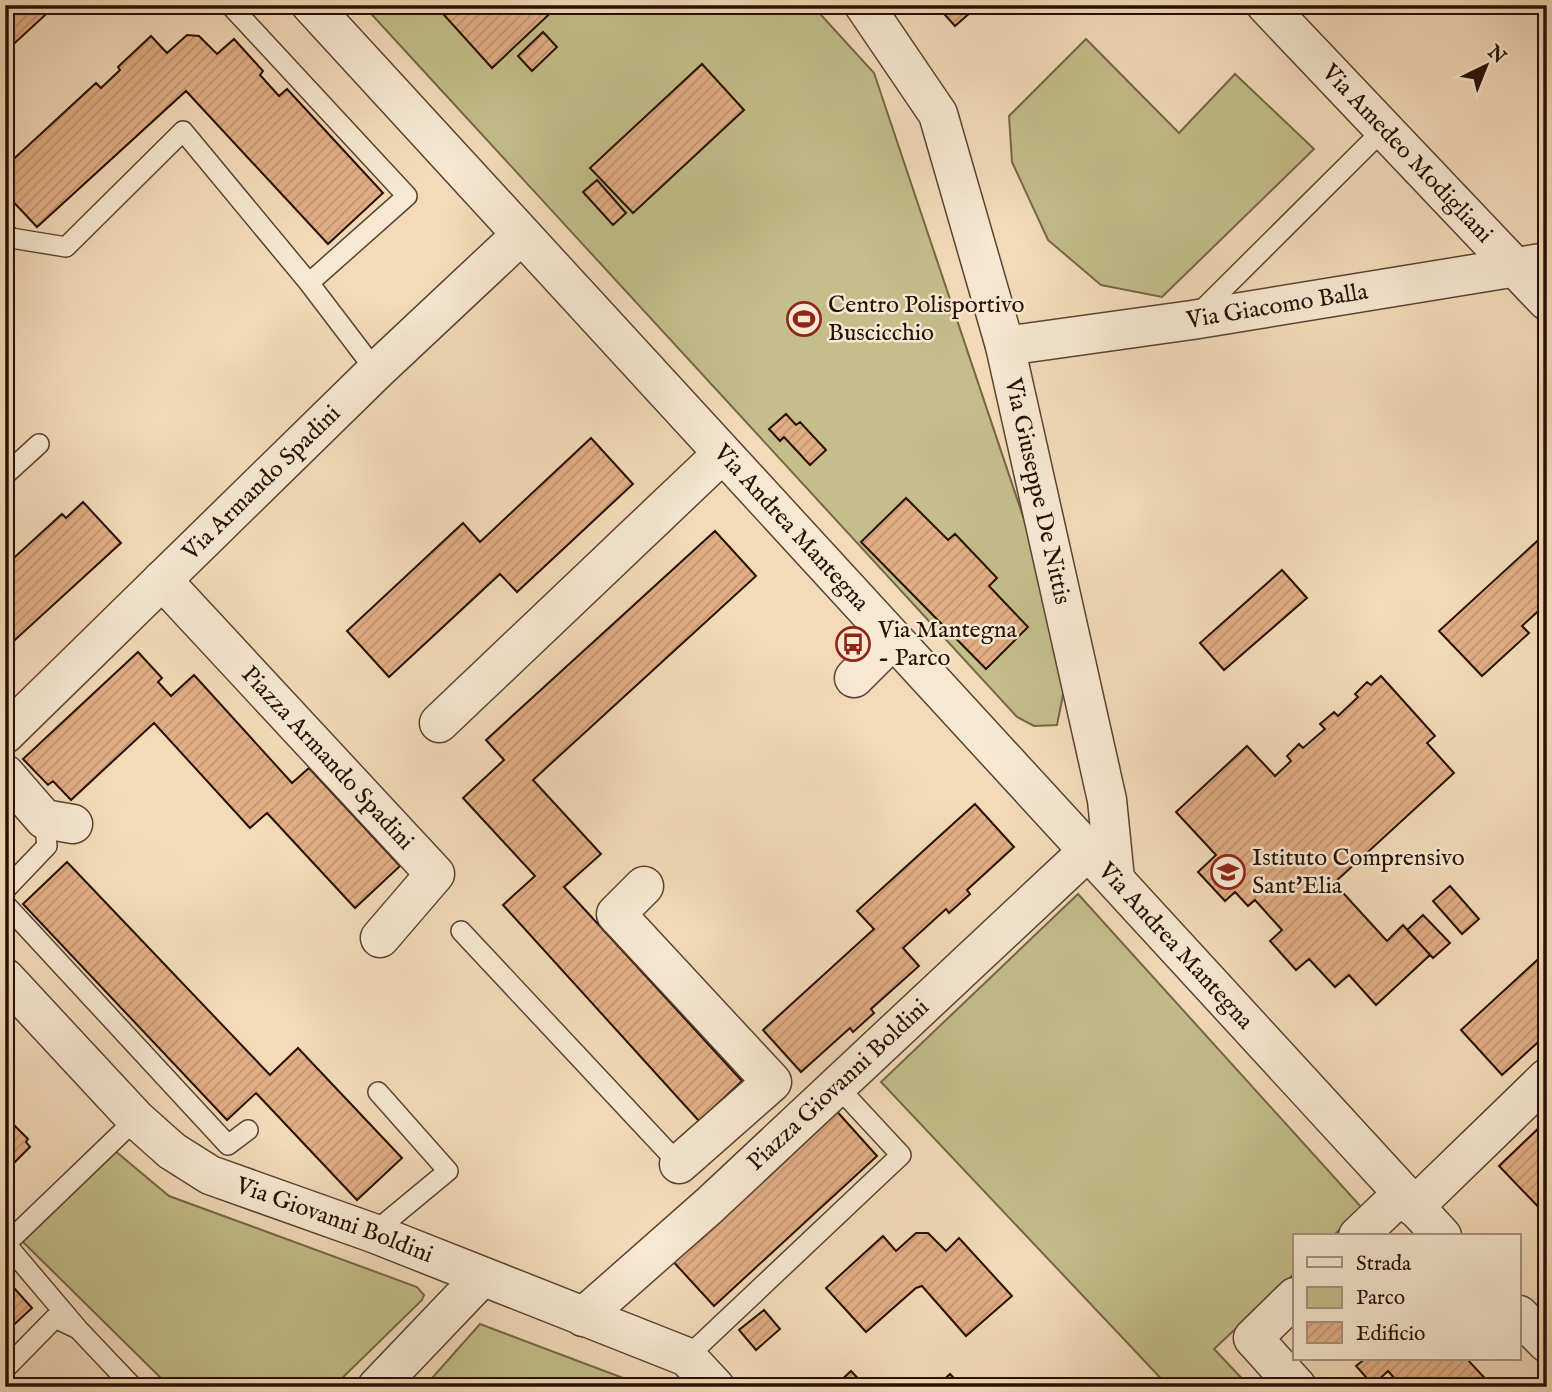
<svg xmlns="http://www.w3.org/2000/svg" width="1552" height="1392" font-family="'IM FELL English',serif">
<style>
.green{fill:#c3be8a;stroke:#756748;stroke-width:2}
.building{fill:url(#building-hatch);stroke:#271005;stroke-width:2}
.lines{fill:none;stroke-linecap:round;stroke-linejoin:round}
.service-casing{stroke:#5a4332;stroke-width:22}
.minor-casing{stroke:#5a4332;stroke-width:41}
.service{stroke:#f7e8d2;stroke-width:19}
.minor{stroke:#f7e8d2;stroke-width:38}
.labels{text-anchor:middle;dominant-baseline:central;stroke-width:5;stroke-linejoin:round;paint-order:stroke}
.street-label{font-size:24px;fill:#271005;stroke:#f7e8d2}
.poi-label{font-size:24px;fill:#271005;stroke:#f7e8d2;text-anchor:start}
</style>
<defs>
<pattern id="building-hatch" width="6" height="6" patternUnits="userSpaceOnUse" patternTransform="scale(1.75)"><rect width="6" height="6" fill="#e2ae86"/><path d="M-1 1l2-2M0 6l6-6M5 7l2-2" fill="none" stroke="#c29572"/></pattern>
</defs>
<rect width="100%" height="100%" fill="#f3dbb9"/>
<filter id="stains"><feTurbulence type="fractalNoise" baseFrequency=".00286" numOctaves="4"/><feColorMatrix values="0 0 0 0 .2 0 0 0 0 .09 0 0 0 0 .02 0 0 0 .5 -.17"/></filter>
<radialGradient id="worn" r=".72"><stop offset=".6" stop-color="#630" stop-opacity="0"/><stop offset="1" stop-color="#630" stop-opacity=".3"/></radialGradient>
<path class="green" d="M363 5H812L874 73 1039 564 1064 690 1057 725 1034 726 1017 717Z
M1086 39 1179 133 1235 74 1314 149 1162 297 1101 285 1048 240 1012 162 1009 116Z
M1078 894 1362 1208 1333 1236H1295V1273L1214 1349 1250 1387H1169L881 1082Z
M114 1150 169 1196 417 1287 424 1295 422 1300 333 1387H170L21 1240Z
M480 1324 647 1387H443L433 1377Z"/>
<path class="building" d="M5 5H56L5 52Z
M435 5H559L492 68Z
M936 5H979L955 26Z
M543 32 557 47 532 71 518 56Z
M187 35 199 36 217 54 234 39 263 71 260 75 279 96 287 89 383 193 328 244 186 91 37 227 5 193V167L96 83 101 88 120 70 118 67 151 36 167 53Z
M702 64 744 110 633 213 590 168Z
M597 180 626 213 613 225 583 192Z
M786 414 796 425 800 422 826 450 810 465 784 437 780 441 769 429Z
M591 438 633 484 517 592 500 574 389 677 347 631 463 523 480 542Z
M906 498 948 540 955 534 997 578 989 586 1028 627 986 669 861 542Z
M83 502 121 543 5 649V566L62 514 66 518Z
M715 531 756 576 533 780 601 854 564 887 742 1081 699 1121 503 905 535 876 463 798 504 760 486 740Z
M1547 532V603L1522 626 1529 633 1482 676 1439 631Z
M1282 570 1307 598 1224 670 1200 643Z
M138 652 162 678 158 682 171 696 194 675 292 783 309 768 400 866 355 908 267 813 250 828 154 723 71 800 53 781 48 785 23 759Z
M1381 676 1435 736 1427 743 1454 773 1334 883 1387 941 1403 925 1430 955 1376 1005 1349 975 1335 987 1309 959 1296 970 1270 941 1282 930 1255 900 1248 906 1235 892 1225 901 1198 872 1216 855 1176 812 1247 746 1275 776 1291 761 1287 756 1299 744 1303 748 1325 729 1320 724 1334 712 1338 716 1358 697 1355 694 1367 682 1371 685Z
M975 804 1014 847 967 890 970 894 949 913 946 909 903 948 919 966 871 1009 874 1013 853 1032 850 1028 801 1072 763 1030 874 929 857 911Z
M67 862 270 1075 298 1048 402 1158 357 1200 256 1093 227 1120 23 904Z
M1450 886 1479 919 1462 934 1433 901Z
M1423 915 1450 943 1433 958 1407 930Z
M1547 951V1034L1502 1075 1461 1030Z
M833 1107 877 1156 714 1306 669 1257Z
M5 1113 11 1120 6 1124 11 1129 14 1125 28 1139 26 1142 30 1147 5 1172Z
M1544 1123 1547 1126V1216L1499 1166Z
M916 1233H928L946 1251 959 1238 1012 1296 966 1336 922 1286 916 1288 866 1332 826 1288 883 1236 896 1251Z
M5 1278 32 1308 5 1333Z
M764 1310 780 1329 756 1350 739 1330Z
M1365 1359H1467L1493 1387H1414L1411 1383 1402 1387 1388 1371 1373 1385 1356 1366Z
M851 1371 866 1387H834Z
M950 1374 962 1387H936Z"/>
<g class="lines">
<g class="service-casing">
<path id="service" d="M230 5 407 196 309 283
M5 232 11 238 66 247 183 131 309 283 376 371
M1198 314 1384 129
M5 475 39 444
M5 890 47 846 44 819
M5 904 228 1145 248 1130
M461 931 679 1164
M373 1233 448 1171 378 1092
M78 1329 6 1244 136 1119
M687 1357 901 1155 837 1086
M5 1369 55 1318 78 1329 133 1387"/>
</g>
<g class="minor-casing">
<g id="minor">
<path id="s1" d="M311 5 1442 1236"/>
<path id="s2" d="M864 5 938 114 1005 346 1107 800 1115 879"/>
<path id="s3" d="M1266 5 1547 301"/>
<path id="s4" d="M1005 346 1192 320 1547 262"/>
<path id="s5" d="M162 580 435 874 380 938"/>
<path d="M854 678 893 639"/>
<path d="M439 723 722 454"/>
<path id="s6" d="M5 734 376 371 521 235"/>
<path d="M5 774 44 819 73 824"/>
<path d="M644 886 616 914 772 1082 679 1164"/>
<path id="s7" d="M5 978 136 1119 172 1151 210 1175 373 1233 687 1357 715 1387"/>
<path d="M1414 1207 1547 1078"/>
<path d="M1358 1236 1402 1194"/>
<path d="M1295 1297 1253 1338 1297 1387"/>
<path d="M1519 1315 1547 1343"/>
<path id="s8" d="M583 1317 710 1205 1089 850"/>
<path d="M377 1387 482 1277"/>
</g>
</g>
<use href="#service" class="service"/>
<use href="#minor" class="minor"/>
</g>
<defs>
<g id="stadium-ring" transform="scale(1.75)"><circle r="9.5" fill="#f7e8d2" stroke="#8f2418" stroke-width="1.5"/><path d="M0-5a6.5 5 0 1 0 0 10a6.5 5 0 1 0 0-10ZM-3.5-1.8h7v3.6h-7Z" fill="#8f2418"/></g>
<g id="bus-ring" transform="scale(1.75)"><circle r="9.5" fill="#f7e8d2" stroke="#8f2418" stroke-width="1.5"/><path d="M-5-6H5V4H4V6H2V4H-2V6H-4V4H-5ZM-3.5-4V0h7V-4ZM-3.5 1.2v1.5H-2V1.2ZM2 1.2v1.5H3.5V1.2Z" fill="#8f2418"/></g>
<g id="school-ring" transform="scale(1.75)"><circle r="9.5" fill="#f7e8d2" stroke="#8f2418" stroke-width="1.5"/><path d="M0-5L7-2L0 1L-7-2ZM-4 1L0 2.5L4 1V4Q0 6-4 4Z" fill="#8f2418"/></g>
</defs>
<g fill-rule="evenodd">
<use href="#stadium-ring" x="804" y="319"/>
<use href="#bus-ring" x="853" y="644"/>
<use href="#school-ring" x="1228" y="872"/>
</g>
<g class="labels">
<g class="street-label">
<text stroke="none"><textPath href="#s3" startOffset="205">Via Amedeo Modigliani</textPath></text>
<text stroke="none"><textPath href="#s4" startOffset="275">Via Giacomo Balla</textPath></text>
<text stroke="none"><textPath href="#s6" startOffset="359">Via Armando Spadini</textPath></text>
<text stroke="none"><textPath href="#s2" startOffset="522">Via Giuseppe De Nittis</textPath></text>
<text stroke="none"><textPath href="#s1" startOffset="710">Via Andrea Mantegna</textPath></text>
<text stroke="none"><textPath href="#s5" startOffset="243">Piazza Armando Spadini</textPath></text>
<text stroke="none"><textPath href="#s1" startOffset="1278">Via Andrea Mantegna</textPath></text>
<text stroke="none"><textPath href="#s8" startOffset="345">Piazza Giovanni Boldini</textPath></text>
<text stroke="none"><textPath href="#s7" startOffset="418">Via Giovanni Boldini</textPath></text>
</g>
<g class="poi-label">
<text x="828" y="305">Centro Polisportivo<tspan x="828" dy="28">Buscicchio</tspan></text>
<text x="878" y="630">Via Mantegna<tspan x="878" dy="28">- Parco</tspan></text>
<text x="1252" y="858">Istituto Comprensivo<tspan x="1252" dy="28">Sant'Elia</tspan></text>
</g>
</g>
<rect width="1552" height="1392" fill="none" stroke="#f3dbb9" stroke-width="28"/>
<rect x="7" y="7" width="1538" height="1378" fill="none" stroke="#271005" stroke-width="3.5"/>
<rect x="14" y="14" width="1524" height="1364" fill="none" stroke="#271005" stroke-width="2"/>
<rect x="1293" y="1234" width="228" height="126" fill="#f7e8d2" stroke="#a49280" stroke-width="2"/>
<rect x="1307" y="1257" width="35" height="10" fill="#f7e8d2" stroke="#a49280" stroke-width="2"/>
<text x="1356" y="1270" font-size="21" fill="#271005">Strada</text>
<rect x="1307" y="1287" width="35" height="21" fill="#c3be8a" stroke="#a49280" stroke-width="2"/>
<text x="1356" y="1304" font-size="21" fill="#271005">Parco</text>
<rect x="1307" y="1322" width="35" height="21" fill="url(#building-hatch)" stroke="#a49280" stroke-width="2"/>
<text x="1356" y="1340" font-size="21" fill="#271005">Edificio</text>
<g transform="translate(1486 66) rotate(43)" stroke="#f7e8d2" stroke-width="5" paint-order="stroke">
<path d="M0-5L12 26L0 18L-12 26Z" fill="#271005"/>
<text y="-10" font-size="19" font-weight="bold" text-anchor="middle" fill="#271005">N</text>
</g>
<rect width="100%" height="100%" filter="url(#stains)"/>
<rect width="100%" height="100%" fill="url(#worn)"/>
</svg>
